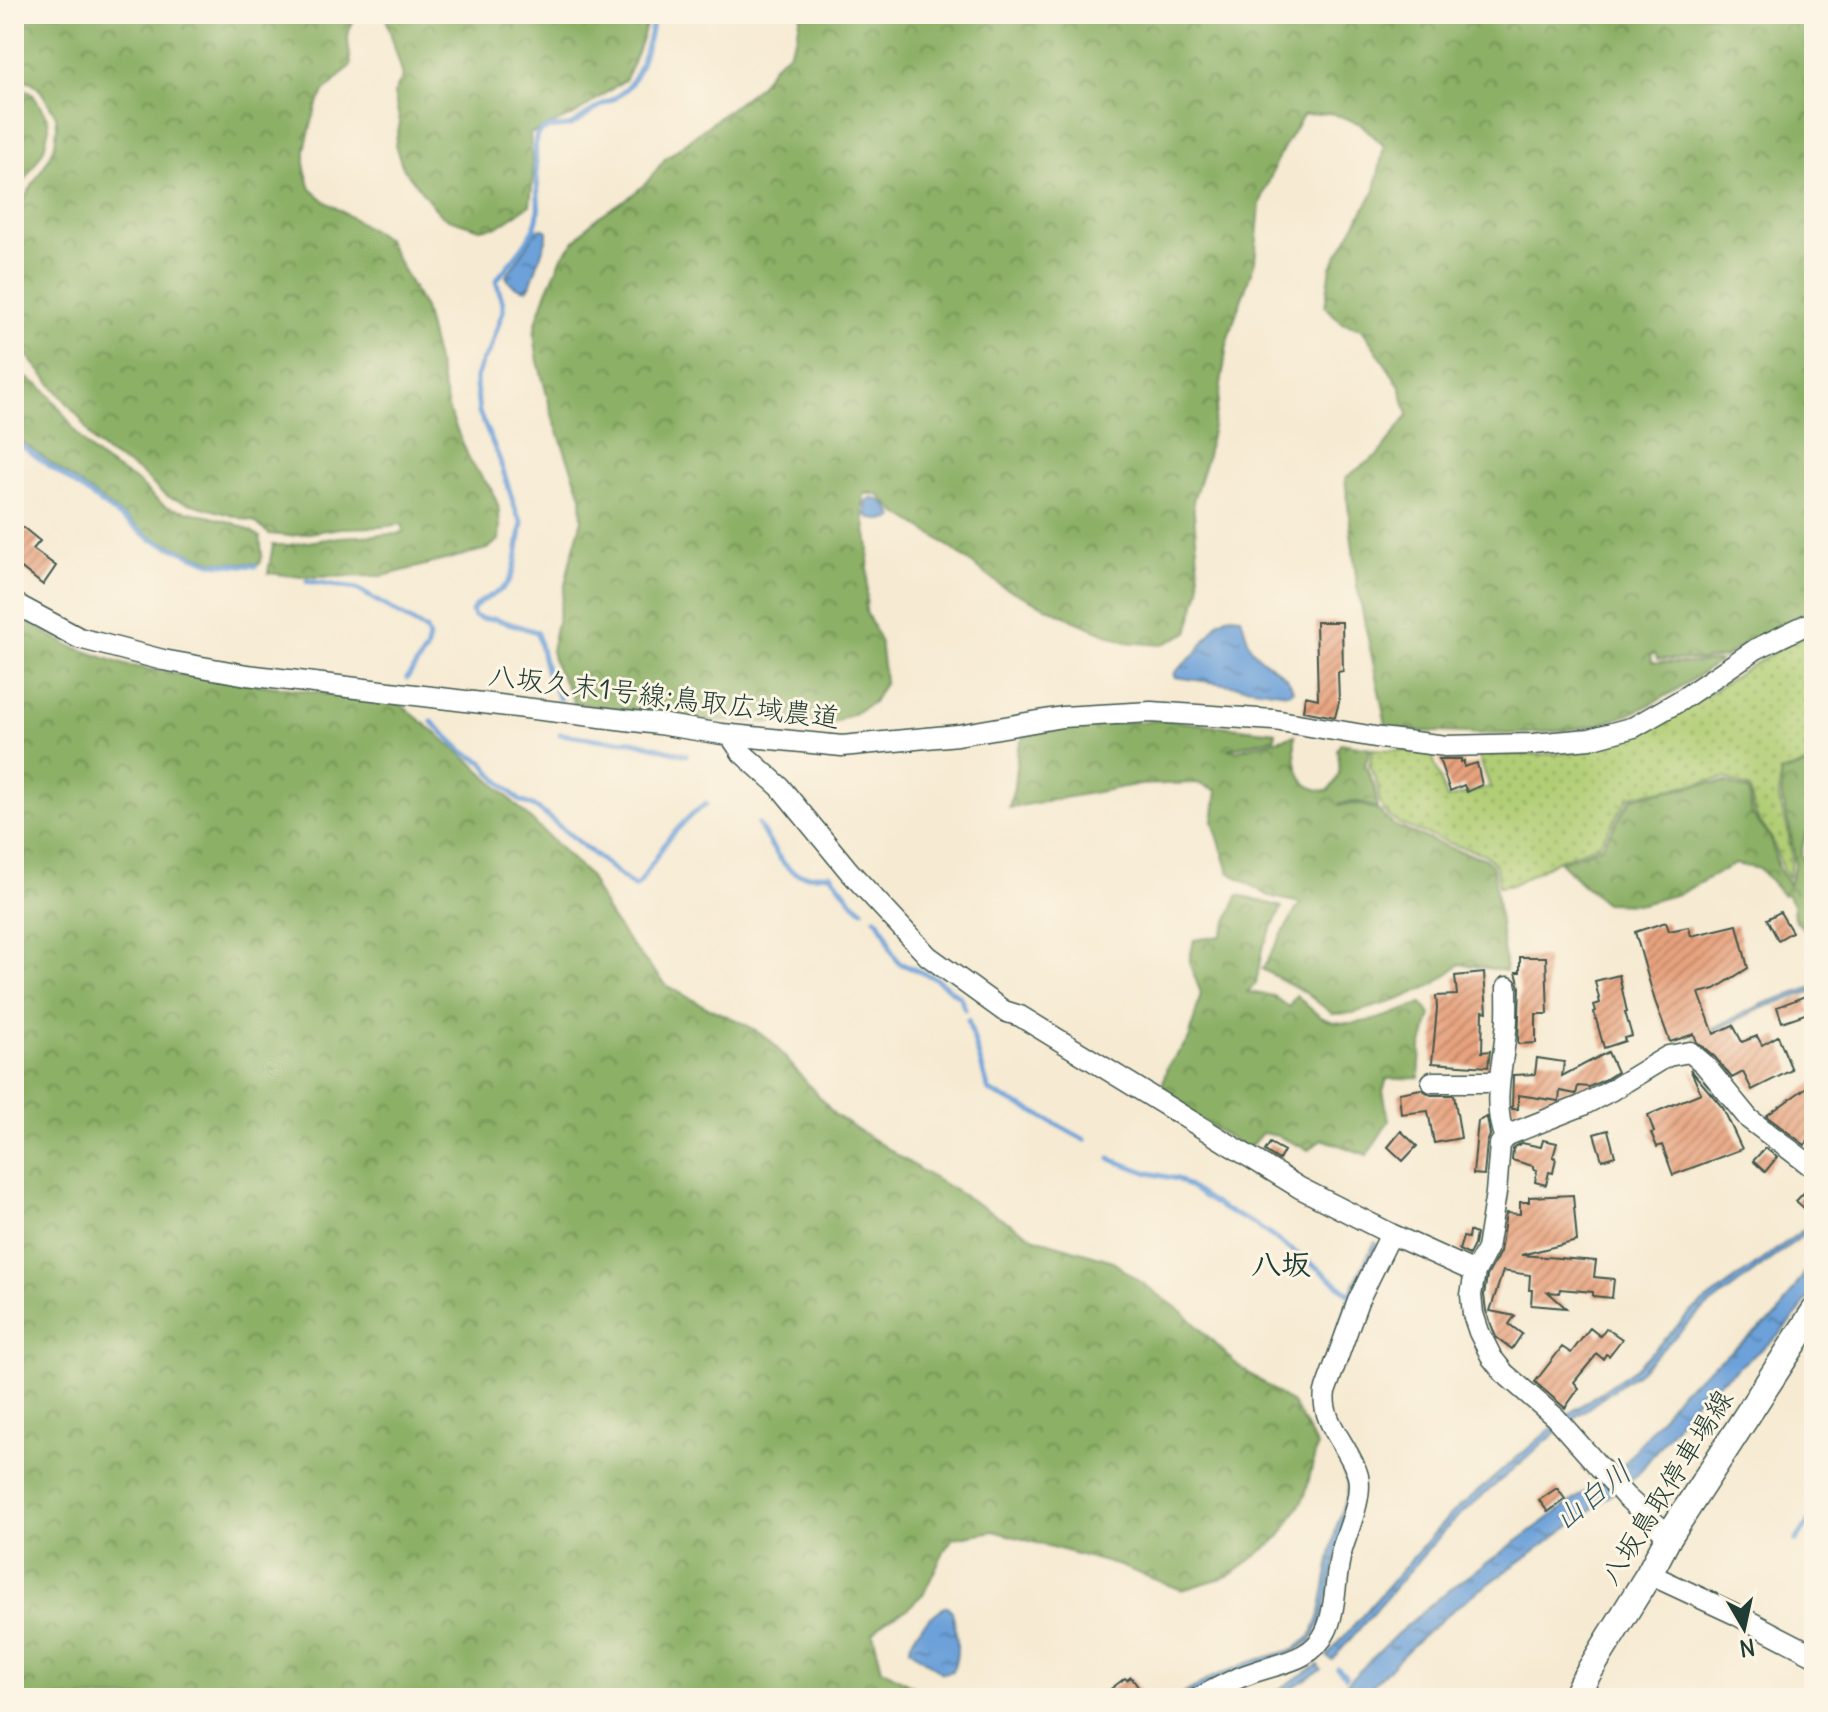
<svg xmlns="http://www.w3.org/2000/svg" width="1828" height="1712" font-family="Delius,'Klee One',sans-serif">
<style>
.grass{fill:url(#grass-dots);stroke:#688554;stroke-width:2}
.forest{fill:url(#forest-crowns);stroke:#56764d;stroke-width:2}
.water{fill:url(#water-ripples);stroke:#466f86;stroke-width:2}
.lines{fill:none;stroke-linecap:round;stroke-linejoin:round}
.stream{stroke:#6da1d9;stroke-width:5}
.building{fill:url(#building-hatch)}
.minor-casing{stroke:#3f574c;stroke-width:23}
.major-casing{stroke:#3f574c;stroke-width:29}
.minor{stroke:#fff;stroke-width:20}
.major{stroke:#fff;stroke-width:26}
.labels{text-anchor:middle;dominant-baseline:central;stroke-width:6;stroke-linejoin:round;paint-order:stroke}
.street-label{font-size:28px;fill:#1f3d34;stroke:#fcf5e5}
.neighbourhood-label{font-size:30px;font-weight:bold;fill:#1f3d34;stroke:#fcf5e5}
.water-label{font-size:30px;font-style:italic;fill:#365b66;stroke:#fcf5e5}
</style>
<defs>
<pattern id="grass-dots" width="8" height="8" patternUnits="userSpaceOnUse" patternTransform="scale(2)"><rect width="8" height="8" fill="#b1cd74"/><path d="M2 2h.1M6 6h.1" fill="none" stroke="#8fa860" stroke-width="1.8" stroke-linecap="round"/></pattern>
<pattern id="forest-crowns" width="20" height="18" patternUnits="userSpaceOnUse" patternTransform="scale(2)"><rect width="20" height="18" fill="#8cb066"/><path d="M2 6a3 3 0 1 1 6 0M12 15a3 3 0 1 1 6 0" fill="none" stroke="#729055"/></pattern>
<pattern id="water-ripples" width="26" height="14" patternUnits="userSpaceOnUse" patternTransform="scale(2)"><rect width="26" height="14" fill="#6da1d9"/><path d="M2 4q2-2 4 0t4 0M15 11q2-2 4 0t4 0" fill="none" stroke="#5984b1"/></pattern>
<pattern id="building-hatch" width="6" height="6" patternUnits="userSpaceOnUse" patternTransform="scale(2)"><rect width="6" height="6" fill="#e7a27e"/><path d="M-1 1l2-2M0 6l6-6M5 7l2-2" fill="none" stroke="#bb8568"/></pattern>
</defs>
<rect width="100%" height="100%" fill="#fcf5e5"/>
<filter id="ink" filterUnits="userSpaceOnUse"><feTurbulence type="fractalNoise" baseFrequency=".0125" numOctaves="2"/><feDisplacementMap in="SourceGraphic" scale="16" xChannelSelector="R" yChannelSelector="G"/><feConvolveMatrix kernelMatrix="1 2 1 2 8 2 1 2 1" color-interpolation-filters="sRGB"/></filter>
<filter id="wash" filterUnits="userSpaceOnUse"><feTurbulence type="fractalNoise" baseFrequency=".006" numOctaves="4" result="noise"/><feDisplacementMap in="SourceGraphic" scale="32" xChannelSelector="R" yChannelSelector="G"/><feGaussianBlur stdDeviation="1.8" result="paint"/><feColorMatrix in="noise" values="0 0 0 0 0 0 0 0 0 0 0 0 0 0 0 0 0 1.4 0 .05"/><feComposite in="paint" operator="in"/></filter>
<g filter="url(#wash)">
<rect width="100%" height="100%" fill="#f6ead2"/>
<path class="grass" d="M1814 631 1812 692 1814 699V762L1780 772 1779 800 1788 830 1792 861 1788 878 1782 868 1772 839 1755 814 1750 789 1726 778 1630 796 1599 845 1559 860 1512 885 1499 887 1496 866 1485 854 1454 845 1395 822 1384 811 1379 801 1378 786 1369 764 1373 749 1431 752 1447 799 1490 787 1478 754C1516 754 1557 757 1594 748 1677 727 1738 666 1814 631Z"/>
<path class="forest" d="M14 14H361L357 15C343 37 349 41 351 65L324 92 316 107 305 149V169L311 189 325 201 386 239 424 308 449 411 470 461 491 489 498 505 500 524 499 540 487 549 383 576 302 577 268 573 273 545H289L340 537 397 534 404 531 402 524 380 527 340 528 290 536 269 534 255 522 171 498 162 493 140 472 107 453 94 442 79 417 14 340V215L49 158 55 144 57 126 56 116 41 91 32 82 20 79 14 80Z
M381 14H650L638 50 626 79 574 115 530 134 533 176 530 205 499 226 480 229 449 219 439 213 403 168 395 145 400 123 394 94 403 76 386 18Z
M801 14H1814V608L1746 643 1725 657 1701 660 1658 659 1654 653 1651 655 1652 661 1654 662 1688 663 1720 661C1687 683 1652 708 1613 720 1549 741 1455 733 1387 729L1357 586 1345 478 1379 454 1408 415 1400 386 1362 329 1342 323 1325 306 1331 267 1375 190 1384 146 1361 124 1331 113 1303 115 1279 156 1260 204 1255 261 1228 338 1220 392 1206 460 1193 501 1200 589 1188 632 1162 645 1126 642 1080 623 1003 587 936 537 896 512 878 494H864L863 511 869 547 866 612 880 641 885 681 873 702 855 713 829 725 676 719 574 703C568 684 553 669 551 650L570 562 582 519 581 495 553 418 538 361 534 334 537 320 547 291 563 255 587 227 598 217 632 195 646 183 665 159 758 87 773 66 789 52 797 36Z
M19 87 32 93 48 119 49 127 44 149 14 198V89Z
M14 374C58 382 67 435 101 459 112 468 126 474 138 482 147 490 155 501 166 506 173 509 183 510 190 512 215 518 240 522 260 537L262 555 260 564 211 561 153 538 14 436Z
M14 615 68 645 125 665 179 674 399 703 476 766 589 876 610 916 631 945 667 986 706 1007 743 1023 770 1040 834 1114 922 1171 1035 1238 1110 1260 1184 1313 1236 1364 1293 1404 1317 1446 1305 1496 1281 1536 1231 1575 1182 1590 1120 1566 994 1531 953 1538 944 1551 924 1593 906 1610 885 1621 873 1633 882 1669 934 1698H14Z
M1163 720 1276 732 1275 738 1229 749 1235 751 1295 735C1294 760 1295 790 1328 791 1342 776 1341 768 1337 749L1341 743 1371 748 1365 764 1375 788 1377 808 1359 802 1340 803 1339 805 1359 804 1379 811 1393 825 1453 849 1484 858 1493 867 1506 971 1460 964 1435 984 1398 1000 1353 1013 1333 1014 1304 992 1262 969 1300 903 1269 896 1229 872 1213 822 1217 791 1197 783 1135 785 1009 808 1014 787 1018 749 1021 741 1028 734 1078 726Z
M1814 763V828L1806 833 1801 854 1814 890V928L1805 931 1794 918 1793 905 1787 894 1782 895 1760 869 1734 864 1681 893 1642 904 1605 903 1580 882 1560 862 1601 847 1632 798 1702 784 1727 782 1749 791 1752 814 1770 838 1778 867 1789 885 1795 863 1790 829 1782 800 1781 773Z
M1238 895 1282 907 1262 949 1256 984 1247 992 1274 996 1289 1007 1296 995C1305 1003 1314 1014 1325 1019 1352 1031 1396 1014 1422 1003L1431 1015 1421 1048 1419 1078 1387 1079 1383 1091 1389 1121 1367 1155 1322 1139 1309 1150 1278 1136 1262 1133 1248 1149 1160 1095 1167 1067 1189 1039 1201 993 1189 963 1194 940 1221 936Z"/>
<path class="water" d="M544 229 547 231V237L530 286 527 290C518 289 509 284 506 276L527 247 536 230Z
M871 498C881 498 890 507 894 517L892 519C882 520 875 522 866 515V501Z
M1229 616 1241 617C1245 627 1246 640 1252 649 1263 665 1288 671 1293 690L1288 693 1174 677 1175 672 1196 653 1219 621Z
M1814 987V991L1762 1008 1696 1040 1695 1037 1765 1003Z
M1814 1222V1227L1698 1314 1639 1372 1571 1420 1568 1414 1636 1368 1692 1311Z
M1375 1242 1378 1244 1316 1391 1342 1456 1352 1489 1322 1620 1312 1640 1296 1651 1184 1698H1176L1213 1677 1250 1662 1295 1649 1310 1637 1319 1618 1336 1528 1347 1496 1348 1486 1340 1459 1318 1425 1313 1408V1390L1328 1356 1356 1279Z
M1814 1258V1288L1799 1312 1777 1337 1694 1402 1638 1474 1585 1515 1459 1605 1417 1641 1360 1698H1332L1398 1633 1445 1593 1625 1463 1682 1390 1778 1314Z
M1554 1426 1557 1432 1453 1521 1332 1660 1327 1656 1449 1516Z
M944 1607H948L952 1611C956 1630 961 1653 952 1671L942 1673 910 1649C910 1634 931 1616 944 1607Z
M1318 1665 1321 1670 1275 1698H1265Z"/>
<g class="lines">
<path class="stream" d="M14 440 151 539 210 563 256 566
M307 581 357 589 426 630 429 638 426 651 407 678
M560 699 547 674 537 632 495 619H482L474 616 472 611C479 598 498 596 507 584 517 571 519 539 522 522L517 514 499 458 479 412 476 386V377L482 361 489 352 503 311V303L496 281C510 261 534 240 538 214 540 199 532 143 537 135 546 124 560 129 571 125 580 121 588 113 597 108 603 103 612 101 618 96 642 80 648 40 655 14
M432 722 464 752 483 762 493 775 519 800 537 808 634 887 639 884 668 839 691 815 706 804
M560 734 603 740 633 741 686 755
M758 824C767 838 783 870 798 874 809 877 821 874 831 874L851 900 863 910
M1814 843 1811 849 1814 870
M875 918 879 921 887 936 891 950 899 963 935 978 960 997 965 1009
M968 1020 989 1091 1034 1112 1085 1140
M1110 1159 1149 1173 1177 1179 1223 1209 1254 1224 1319 1269 1351 1295
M1796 1541 1814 1514
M1338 1669 1346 1677"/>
</g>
<g id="blocks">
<path class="building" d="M14 520 40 541 33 549 56 566 43 585 14 562Z
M1316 622H1342L1343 671 1338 672 1339 702 1335 717 1303 711 1305 696 1318 699Z
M1439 759H1461V762L1464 761V767L1477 763 1482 785 1467 792 1464 785 1450 791Z
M1780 912 1792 932 1778 940 1767 919Z
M1666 922 1669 931 1689 927 1691 936 1737 925 1748 968 1715 989 1699 993 1714 1034 1733 1025 1742 1042 1757 1036 1762 1045 1778 1036 1792 1070 1752 1090 1743 1072 1732 1078 1714 1056 1697 1042 1694 1034 1670 1042 1655 1001 1635 932Z
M1520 957H1546L1548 1014H1536V1043L1518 1044 1520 987 1516 972H1520Z
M1484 973 1487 1012 1483 1011 1482 1052 1490 1051 1488 1067 1432 1063 1437 1008 1436 996 1457 995 1455 976Z
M1619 975 1627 1012H1625L1632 1036 1624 1038 1625 1041 1604 1048 1594 1012 1596 1011 1594 1005 1600 1003 1595 981Z
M1805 996 1811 1012 1782 1022 1777 1007Z
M1608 1052 1617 1072 1606 1079 1589 1087 1578 1086 1576 1094 1560 1091 1559 1101 1518 1095V1109H1512L1513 1075 1535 1074 1537 1058 1564 1062 1562 1076Z
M1690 1069 1723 1108 1742 1149 1673 1175 1662 1145 1657 1147 1651 1133 1654 1132 1648 1115 1701 1093Z
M1814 1082V1133L1805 1145 1766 1116Z
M1421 1089 1431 1095H1454L1461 1138 1434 1143 1428 1111 1401 1114 1399 1093Z
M1487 1117 1490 1135 1487 1143 1484 1175 1473 1174 1478 1121Z
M1608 1130 1615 1156 1602 1160 1594 1134Z
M1401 1131 1417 1146 1403 1161 1388 1147Z
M1543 1140 1557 1143 1553 1157 1556 1158 1553 1173 1549 1172 1546 1185 1535 1182 1537 1170 1533 1169V1166L1512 1160 1513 1149 1516 1146 1522 1143 1541 1147Z
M1270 1143 1284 1151 1279 1160 1265 1151Z
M1765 1148 1777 1157 1765 1172 1753 1161Z
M1814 1182V1217L1796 1201Z
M1573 1195 1577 1241 1521 1255 1596 1261 1594 1277 1614 1279 1612 1298 1593 1296V1292L1560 1289 1559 1293 1548 1292 1566 1308 1531 1305 1532 1290H1529L1530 1275 1503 1271 1490 1311 1515 1316 1509 1324 1522 1334 1512 1349 1496 1337 1486 1311 1484 1295 1487 1276 1500 1252 1506 1213 1520 1214V1202H1529V1197Z
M1469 1231 1476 1234 1474 1245 1469 1255 1459 1250 1463 1237 1468 1238Z
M1590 1328 1600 1336 1606 1328 1622 1339 1609 1356 1606 1354 1603 1359 1597 1354 1574 1382 1579 1388 1565 1408 1535 1382 1562 1347 1571 1353Z
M1557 1488 1565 1499 1548 1512 1539 1500Z
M1131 1677 1146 1698H1099L1125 1678 1127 1680Z"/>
</g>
</g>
<g filter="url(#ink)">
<use href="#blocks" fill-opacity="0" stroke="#3f574c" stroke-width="2"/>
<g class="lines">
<g class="minor-casing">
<path id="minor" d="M14 603 79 638 163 660 247 675 659 724 722 734 842 746 958 735 1062 717 1151 712 1274 720 1381 738 1446 746 1533 744 1590 739 1634 727 1681 700 1756 649 1814 621
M730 735 742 753 780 787 849 871 928 956 1004 1011 1020 1016 1300 1188 1391 1234 1475 1272
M1432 1082H1499
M1505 1138C1491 1104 1503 1066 1506 1031 1508 1017 1507 1001 1507 987
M1669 1536 1625 1496 1555 1417 1504 1373 1492 1358 1479 1332 1473 1314 1471 1295 1475 1272 1487 1249 1496 1193 1500 1144 1508 1135 1581 1106 1612 1090 1668 1056 1690 1052 1704 1064 1749 1119 1814 1168
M1649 1574 1735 1614 1814 1655
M1199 1698C1215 1689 1231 1680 1249 1674 1277 1663 1312 1662 1326 1631 1336 1611 1335 1576 1341 1553 1347 1531 1363 1498 1358 1476 1351 1448 1320 1423 1325 1392L1358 1301 1391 1234"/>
</g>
<g class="major-casing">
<path id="major" d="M1575 1698 1582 1683 1649 1574 1669 1536 1814 1312"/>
</g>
<use href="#minor" class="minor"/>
<use href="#major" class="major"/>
</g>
</g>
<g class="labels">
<g class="street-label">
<text transform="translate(664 696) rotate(7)">八坂久末1号線;鳥取広域農道</text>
<text transform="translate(1666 1487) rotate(-58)">八坂鳥取停車場線</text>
</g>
<g class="neighbourhood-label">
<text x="1281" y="1264">八坂</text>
</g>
<g class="water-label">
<text transform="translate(1592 1495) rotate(-39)">山白川</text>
</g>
</g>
<rect width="1828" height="1712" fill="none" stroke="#fcf5e5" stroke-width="48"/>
<g transform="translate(1744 1628) rotate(171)" stroke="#fcf5e5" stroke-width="6" paint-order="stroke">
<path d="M0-6L14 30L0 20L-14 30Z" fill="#1f3d34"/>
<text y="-12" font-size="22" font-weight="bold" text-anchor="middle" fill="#1f3d34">N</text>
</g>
</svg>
